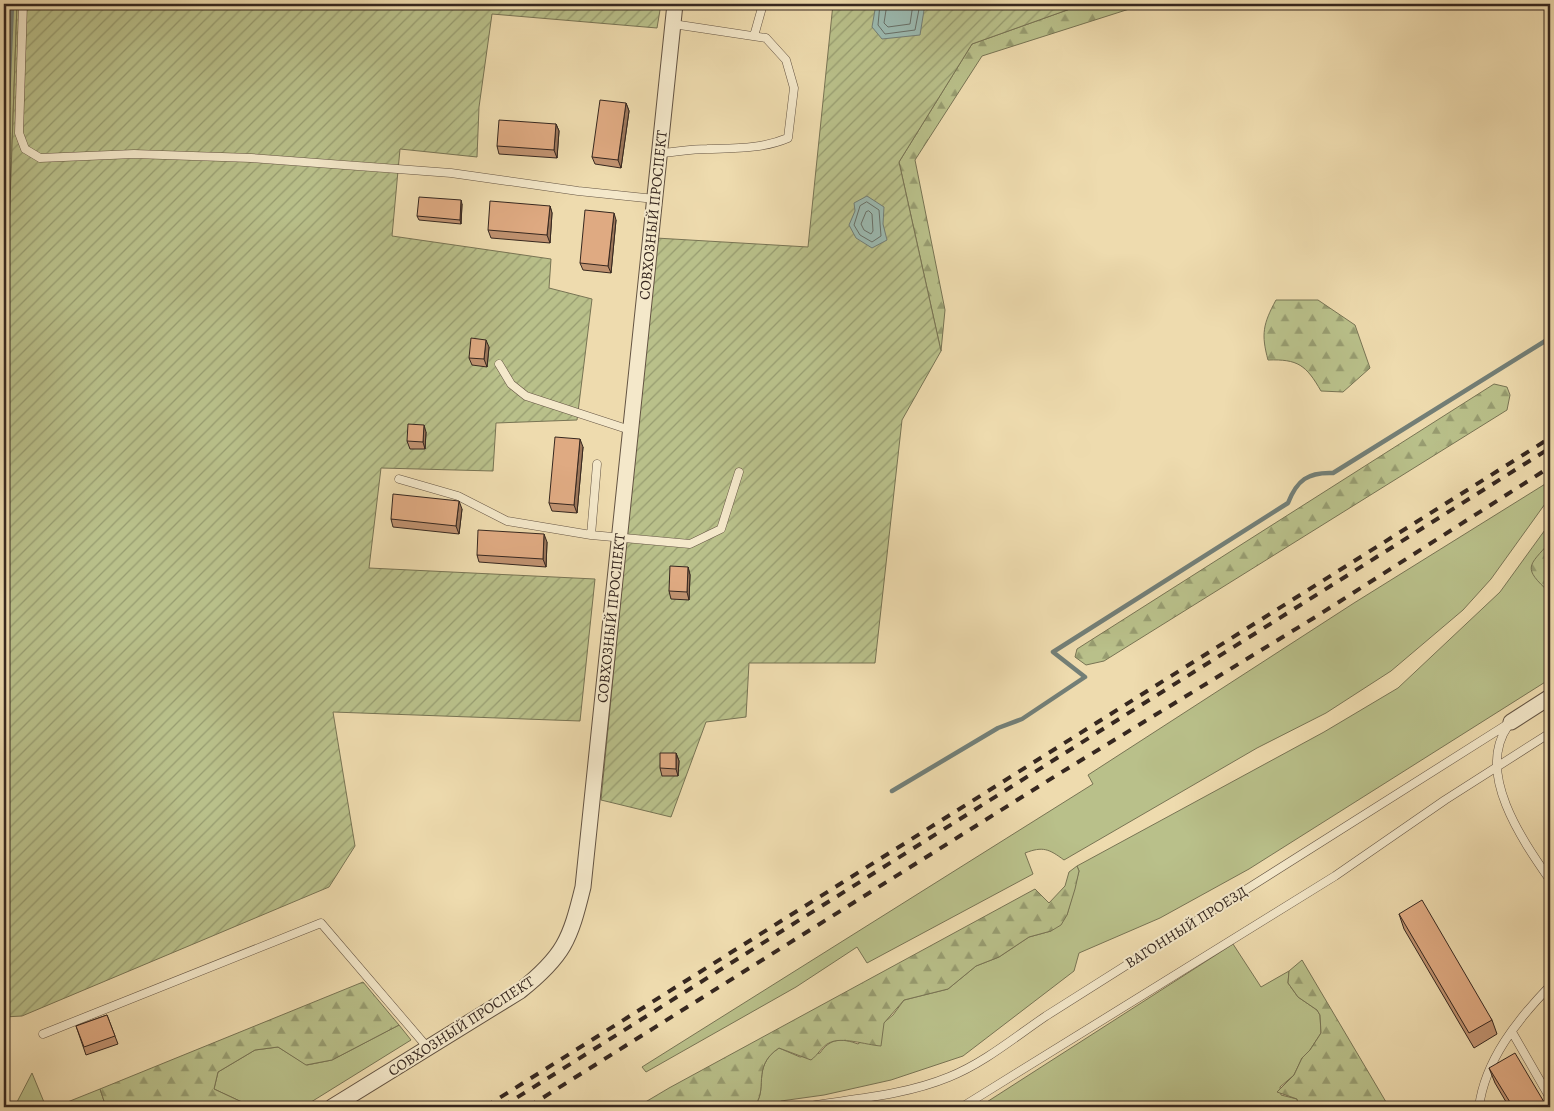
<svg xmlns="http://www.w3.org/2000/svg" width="1554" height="1111" font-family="Alegreya,serif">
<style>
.grass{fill:#b9c08a;stroke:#787454}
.forest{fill:url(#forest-firs);stroke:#787454}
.garden{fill:url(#garden-furrows);stroke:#787454}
.water{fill:#9bbab1;stroke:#737f77}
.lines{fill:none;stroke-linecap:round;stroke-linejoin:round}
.shore{stroke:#687068;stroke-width:1}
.stream{stroke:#737f77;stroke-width:4.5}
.service-casing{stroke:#645443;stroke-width:9}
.minor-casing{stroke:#645443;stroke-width:17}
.service{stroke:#f4e8ca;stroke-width:8}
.minor{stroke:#f4e8ca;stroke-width:15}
.rail{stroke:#36271f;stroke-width:4;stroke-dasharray:9 9;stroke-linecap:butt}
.wall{fill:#c09270;stroke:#36271f}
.shaded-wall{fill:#9c775b;stroke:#36271f}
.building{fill:#dfaa82;stroke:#36271f}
.labels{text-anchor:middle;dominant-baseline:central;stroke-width:4;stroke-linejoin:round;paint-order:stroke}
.street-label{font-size:15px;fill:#36271f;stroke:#f4e8ca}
</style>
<defs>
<pattern id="forest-firs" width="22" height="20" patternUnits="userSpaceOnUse" patternTransform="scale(1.25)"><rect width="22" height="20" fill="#b9c08a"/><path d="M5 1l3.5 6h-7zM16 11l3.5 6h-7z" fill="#979c70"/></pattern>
<pattern id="garden-furrows" width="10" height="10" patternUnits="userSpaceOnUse" patternTransform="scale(1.25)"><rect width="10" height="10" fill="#b9c08a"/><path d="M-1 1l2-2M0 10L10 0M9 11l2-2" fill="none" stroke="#979c70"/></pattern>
</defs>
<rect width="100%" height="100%" fill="#eedbae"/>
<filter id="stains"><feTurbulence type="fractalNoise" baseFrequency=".004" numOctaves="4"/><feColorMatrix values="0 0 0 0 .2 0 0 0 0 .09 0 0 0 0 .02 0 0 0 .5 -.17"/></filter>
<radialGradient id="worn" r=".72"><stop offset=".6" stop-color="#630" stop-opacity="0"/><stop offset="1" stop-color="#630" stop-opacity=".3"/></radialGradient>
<path class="grass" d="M1550 481V497L1491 579 1463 610 1391 671 1326 713 1257 748 1064 860C1049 849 1043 846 1025 853L1033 874 867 963 857 947 796 987 646 1072 642 1067 1093 784 1088 775 1354 603Z
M1550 523V679L1249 869 1160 918 1079 953 1074 971 963 1056 891 1080 824 1095 781 1101 773 1107H753C770 1091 750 1067 779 1048L800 1057 820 1053C830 1038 842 1038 858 1044L893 1015 904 1000 948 989 976 966 999 957 1029 937 1051 931 1067 915 1079 871 1077 866 1324 732 1398 688 1500 592Z
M1233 944 1261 987 1289 971 1288 983 1298 997 1317 1010 1320 1015 1321 1033 1310 1050 1302 1058 1294 1075 1280 1087 1281 1095 1297 1099 1299 1107H979Z
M399 1025 411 1040 303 1107H246L244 1103 214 1089 218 1072 255 1050 278 1047 307 1065 332 1060Z
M32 1073 46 1107H11L17 1102Z
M100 1089 106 1107H55Z"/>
<path class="forest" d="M4 4H17L4 373Z
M1084 4H1145L982 56 915 160 945 310 941 351 899 162 972 44Z
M1276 300H1318L1355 325 1370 368 1343 392 1321 391C1306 365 1298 359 1268 360 1261 334 1263 324 1276 300Z
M1494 384 1507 387 1510 395 1507 410 1104 661 1086 665 1075 657 1077 649Z
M1550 542V593C1522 567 1528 567 1550 542Z
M1077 866 1079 871 1075 889 1067 915 1061 925 1051 931 1029 937 999 957 976 966 948 989 904 1000 884 1023 881 1046C866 1045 841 1036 829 1043 822 1046 818 1055 811 1060L779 1048C750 1067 770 1091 753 1107H637L669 1088 1035 889 1049 903 1065 886 1069 872Z
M1302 960 1389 1107H1299L1297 1099 1277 1092 1294 1075 1302 1058 1310 1050 1321 1033 1320 1015 1317 1010 1298 997 1288 983 1289 971Z
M363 982 399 1025 332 1060 306 1065 278 1047 255 1050 218 1072 214 1089 244 1103 246 1107H106L100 1089Z"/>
<path class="garden" d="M17 4H661L657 28 492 14 479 107 477 157 400 149 392 236 551 259 549 288 592 299 577 420 496 423 493 471 381 468 369 568 595 579 580 721 333 712 355 846 329 887 22 1016 4 1017V373Z
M833 4H1084L972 44 899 162 941 351 902 420 875 663H749L746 717 706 722 671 817 601 800 656 238 808 247Z"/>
<path class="water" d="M876 4H925L920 35 882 39 872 27Z
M867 196 884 207 883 224 887 240 872 248 856 238 849 225 855 211 854 203Z"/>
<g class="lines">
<path class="shore" d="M880 4 878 25 885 34 915 30 920 4
M887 4 884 23 888 27 910 24 913 4
M867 202 879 210 881 236 872 242 860 235 854 225 860 206Z
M869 211 872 214 873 231 871 234 864 230 861 224 866 212Z"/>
<path class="stream" d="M4 198 12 4
M892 791 998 728 1022 719 1085 677 1053 652 1288 503C1297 480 1308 472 1333 473L1550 338"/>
<g class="service-casing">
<path id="service" d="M23 4 19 133 25 149 40 158 134 154 251 158 451 173 578 191 655 199
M754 36 763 4
M659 153C675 152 691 149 707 149 735 148 762 149 788 138L794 88 786 60 766 38 673 24
M499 364 511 384 526 396 630 430
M399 479 458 496 507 521 591 535 690 544 721 529 739 472
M591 535 597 464
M1508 726C1475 773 1523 841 1550 880
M1512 1032 1550 1098
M43 1034 321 923 428 1048
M803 1107C851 1099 903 1096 949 1077 984 1063 1015 1037 1046 1016L1511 722
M962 1107 1335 876 1445 800 1550 733
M1479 1107C1485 1060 1518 1019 1550 986"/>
</g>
<g class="minor-casing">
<path id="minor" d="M1511 722 1550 697
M332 1107 520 991C564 956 570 940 583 887L675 4"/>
</g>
<use href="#service" class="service"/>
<use href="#minor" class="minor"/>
<path class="rail" d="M485 1107 1550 438
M502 1107 1550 448
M528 1107 1057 775 1317 616 1550 467"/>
</g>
<path class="wall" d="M626 103 629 111 621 168 595 164 592 157Z
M556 124 559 131 557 158 499 154 497 146Z
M462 204 461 224 419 220 417 216Z
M550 206 552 213 550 243 491 238 488 230Z
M616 220 611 273 583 270 580 263Z
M489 347 487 367 472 365 469 358Z
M426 432 425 449H410L407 441Z
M583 447 577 513 552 511 549 503Z
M462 509 459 534 393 527 391 519Z
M547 542 546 567 479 562 477 555Z
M688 567 690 575 689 600 671 599 669 591Z
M676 753 679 761 678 776H662L660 768Z
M1399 914 1492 1020 1497 1034 1474 1048 1404 929Z
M107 1015 118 1044 86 1055 76 1026Z
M1489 1068 1547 1107H1509L1495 1083Z"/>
<path class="shaded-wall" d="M626 103 629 111 621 168 618 160Z
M556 124 559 131 557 158 554 150Z
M461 200 462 204 461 224 460 220Z
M550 206 552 213 550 243 547 235Z
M614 213 616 220 611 273 608 266Z
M486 340 489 347 487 367 484 359Z
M424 425 426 432 425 449 423 442Z
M580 439 583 447 577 513 574 505Z
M459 501 462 509 459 534 456 526Z
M544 534 547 542 546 567 543 559Z
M688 567 690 575 689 600 687 592Z
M676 753 679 761 678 776 676 769Z"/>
<path class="building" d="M600 100 626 103 618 160 592 157Z
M499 120 556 124 554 150 497 146Z
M419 197 461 200 460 220 417 216Z
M490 201 550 206 547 235 488 230Z
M585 210 614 213 608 266 580 263Z
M471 338 486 340 484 359 469 358Z
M408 424 424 425 423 442 407 441Z
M555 437 580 439 574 505 549 503Z
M393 494 459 501 456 526 391 519Z
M478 530 544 534 543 559 477 555Z
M670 566 688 567 687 592 669 591Z
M660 753H676V769L660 768Z
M1422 900 1492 1020 1469 1033 1399 914Z
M107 1015 115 1036 84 1047 76 1026Z
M1515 1053 1547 1107H1513L1489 1068Z"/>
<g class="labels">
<g class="street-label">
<text transform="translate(653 215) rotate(-84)">СОВХОЗНЫЙ ПРОСПЕКТ</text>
<text transform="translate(611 618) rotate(-84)">СОВХОЗНЫЙ ПРОСПЕКТ</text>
<text transform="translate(1186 927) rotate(-32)">ВАГОННЫЙ ПРОЕЗД</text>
<text transform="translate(461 1026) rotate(-33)">СОВХОЗНЫЙ ПРОСПЕКТ</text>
</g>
</g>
<rect width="1554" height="1111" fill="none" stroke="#eedbae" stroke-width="20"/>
<rect x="5" y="5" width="1544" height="1101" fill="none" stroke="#36271f" stroke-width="2.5"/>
<rect x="10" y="10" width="1534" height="1091" fill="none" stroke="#36271f"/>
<rect width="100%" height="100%" filter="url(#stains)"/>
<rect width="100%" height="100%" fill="url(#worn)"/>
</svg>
